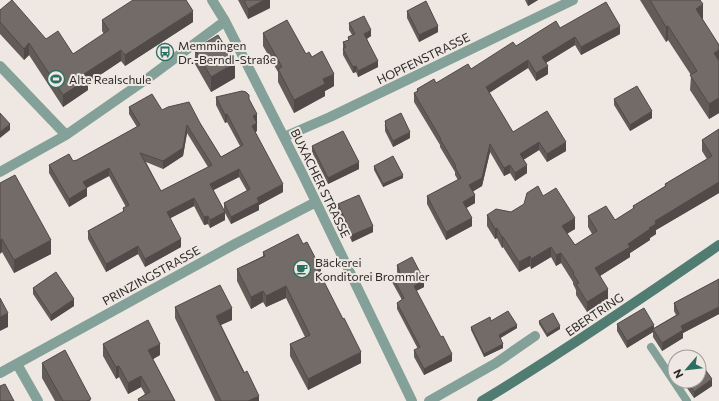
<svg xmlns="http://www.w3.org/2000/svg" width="719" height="401" font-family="Commissioner,sans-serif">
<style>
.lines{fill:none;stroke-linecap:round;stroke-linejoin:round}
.lane{stroke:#83a099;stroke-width:8}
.street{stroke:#83a099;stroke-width:10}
.secondary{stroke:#517c72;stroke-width:10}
.wall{fill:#625c59;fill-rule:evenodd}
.shaded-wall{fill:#504b48}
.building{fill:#726b67;stroke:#504b48;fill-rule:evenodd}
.labels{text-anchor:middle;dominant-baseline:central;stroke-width:4;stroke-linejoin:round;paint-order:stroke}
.poi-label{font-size:12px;fill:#2c2a28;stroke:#eee7e2;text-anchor:start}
.street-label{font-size:12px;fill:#2c2a28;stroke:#eee7e2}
</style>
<rect width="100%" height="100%" fill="#eee7e2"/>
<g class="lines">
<path class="lane" d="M651 347 687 401"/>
<path class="street" d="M212 0 225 21 302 173 412 401
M0 66 66 135
M284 137 330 117 573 0
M0 172 66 135 151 76 225 21
M17 364 38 401
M0 373 235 244 316 202
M429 401 496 363 535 336"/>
<path class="secondary" d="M482 401C563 352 641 299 719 245"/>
</g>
<path class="wall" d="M238 0H270V8L248 19Z
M525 0H538L528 6Z
M640 0H700L702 19 719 45V113L709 119 690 90 691 75 668 40 666 42Z
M0 10 46 39 73 54 104 34 102 31V20L193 22 125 66 121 61 88 83V90L63 107 29 55 24 60 0 34Z
M407 11 438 32 419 42 407 18Z
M349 23 371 36 367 39 378 67 358 77 356 72 353 73 343 55V42L348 40V37L352 35 349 30Z
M560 28 620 34 581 55 575 45 546 63 548 74 536 81 528 68 489 93 513 132 566 151 547 162 539 150 523 160 527 173 515 181 510 173 504 176 490 152 482 186 473 191 475 203 466 208 472 226 446 240 427 204V196L458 180 455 175V172L440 147V145L414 102V93L417 92V89L436 83 471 69 516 46Z
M263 33 312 57 334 86 325 91V96L294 113 278 82V72L263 46Z
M195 49 235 78 211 92 195 64Z
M216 97 249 99 257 122H256L257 131 255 132 283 192 259 205V210L231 224 225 213V220L210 228 208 224 204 225 194 206 170 218 181 247 145 267 138 254 106 272 88 239V231L123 212V208L126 207 109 176 87 188V196L69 207 49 173V165L73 161 77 160 137 127 129 114V107L162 110 200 123 221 157 240 146 227 122 225 123 216 105ZM187 133 208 167 161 191 146 162 163 169 183 156ZM239 177 247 191 224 203V210L213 190Z
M614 99 652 118 630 131 614 105Z
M385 121 410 138 393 147 385 131Z
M719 129V193L656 230V234L650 238V240L630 253V257L600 276 608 299 587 312 576 295V290L573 284V282L561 263 556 266 551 257 531 269 530 266 519 272 503 247 502 248 497 238 495 239 487 226V215L511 212 543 196 575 229 567 234 575 245 592 234 588 227V216L615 220 633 209V206L665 186V184L707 159 702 151V140Z
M312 146 359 169 328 184 312 152Z
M374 166 403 178 383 187 374 170Z
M0 183 51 254 14 273 2 252Z
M338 204 373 232 352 242 338 211Z
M303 244 321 276 361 363 308 390 290 356V344L305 337 286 298 266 307 263 302 251 309 237 281V269L263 256V252Z
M397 265 424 287 416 291 452 361 424 375 414 357V350L418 349 397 309V303L402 300 392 282V276L398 273 397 272Z
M719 279V314L683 333V338L662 351 653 337V332L627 348 617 331V324L654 328 676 315 674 311V303Z
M33 288 74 306 51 321 33 294Z
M175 307 232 320 221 325 259 401H215L175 318Z
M491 321 517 328 500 338 503 348 484 357 471 330V327Z
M539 321 560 329 547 337 539 324Z
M103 344 160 355 153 359 175 401H138V399L145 394 141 387 128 394 119 377 116 379 103 356Z
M42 363 91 401H55L42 378Z
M682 381H699L712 386 694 398Z"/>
<path class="shaded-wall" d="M264 0H270V8L248 19V9Z
M528 0H538L528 6Z
M703 4V19L696 23V9Z
M193 11V22L125 66V55Z
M438 26V32L419 42V35Z
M620 26V34L581 55V47Z
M668 26V40L666 42V27Z
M371 30V36L364 40V34Z
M575 37V45L542 65V57Z
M29 43V55L24 60V49Z
M121 50V61L88 83V90L63 107V95L84 74Z
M719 50V65L714 53Z
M528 60V68L486 95V87Z
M378 61V67L358 77V71Z
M235 63V78L211 92V77Z
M356 66V72L353 73V67Z
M548 66V74L536 81V73Z
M334 74V86L325 91V96L294 113V100L323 79Z
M719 98V113L709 119V104Z
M652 111V118L630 131V125Z
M227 114V122L225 123V115Z
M257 114V122L253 124V116Z
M257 123V131L252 134V126Z
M10 124V130L0 138V132Z
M187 125V133L183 156 163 169V161Z
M410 132V138L393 147V141Z
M539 142V150L520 162V154Z
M566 142V151L547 162V154Z
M490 144V152L482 186 469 194V185Z
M359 162V169L328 184V178Z
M510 165V173L504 176V168Z
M527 165V173L515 181V173Z
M109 168V176L83 189V182Z
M239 169V177L210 192V184Z
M403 175V178L383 187V184Z
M719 182V193L656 230V234L650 238V240L630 253V257L595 279V268L628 244 655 221Z
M283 184V192L259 205V210L231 224V217L257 198Z
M87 188V196L69 207V199Z
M475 195V203L463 210V202Z
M194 198V206L167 220V212Z
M225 212V220L210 228V220Z
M208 216V224L204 225V217Z
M472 218V226L446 240V232Z
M575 218V229L562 236V226Z
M373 226V232L352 242V235Z
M497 228V238L495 239V229Z
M502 237H503V247L502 248Z
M2 239V252L0 254V240Z
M181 239V247L145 267V259Z
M51 240V254L14 273V260Z
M138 246V254L106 272V264Z
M551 247V257L531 269V259Z
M561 253V263L556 266V255Z
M530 256V266L519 272V262Z
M321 269V281L318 270Z
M424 280V287L414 292V286Z
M286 286V298L266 307V296Z
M608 289V299L587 312V302Z
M263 291V302L251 309V297Z
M74 299V306L51 321V315Z
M719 307V314L683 333V338L662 351V343L681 326Z
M232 308V320L216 327V316Z
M8 313V327L0 331V317Z
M517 325V328L499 339V335Z
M654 325V330L653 329V332L627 348V341Z
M560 326V329L547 337V334Z
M160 344V355L148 362V350Z
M503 344V348L484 357V354Z
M361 352V363L308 390V379Z
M452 354V361L424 375V369Z
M119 366V377L116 379V367Z
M141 376V387L128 394V383Z
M712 379V386L694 398V392Z
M259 396V401H248Z"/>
<path class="building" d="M12 0 46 39 58 31 73 54 109 30 102 20 133 0H186L193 11 125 55 121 50 84 74 88 79 63 95 29 43 24 49 0 22V10Z
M244 0H264L248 9Z
M650 0H700L703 4 696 9 719 45V50L714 53 719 61V98L709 104 690 75 697 71 668 26 666 27Z
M426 1 438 26 419 35 407 11Z
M606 2 620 26 581 47 575 37 542 57 548 66 536 73 528 60 486 87 513 132 547 111 566 142 547 154 539 142 520 154 527 165 515 173 510 165 504 168 490 144 482 178 469 185 475 195 463 202 472 218 446 232 427 196 461 178 455 167 456 166 440 139H441L414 93 418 91 417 89 434 79 436 83 468 64 471 69 513 42 516 46 556 21 560 28Z
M364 16 371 30 364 34 378 61 358 71 356 66 353 67 343 49 346 47 343 42 349 40 348 37 355 34 349 23Z
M287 20 306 54 309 52 312 57 322 51 334 74 323 79 325 84 294 100 278 69 282 67 263 33Z
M218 35 235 63 211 77 195 49Z
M637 86 652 111 630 125 614 99Z
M242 91 246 92 249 95V99L257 114 253 116 257 123 252 126 283 184 257 198 259 202 231 217 224 203 250 189 239 169 210 184 225 212 210 220 208 216 204 217 194 198 167 212 181 239 145 259 138 246 106 264 88 231 124 211 123 208 129 205 109 168 83 182 87 188 69 199 49 165 69 154 73 161 77 160 140 125 129 107 152 94 162 110 168 107 189 102 200 123 221 157 243 145 227 114 225 115 216 97ZM187 125 212 165 161 191 140 153 163 161 183 148Z
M0 113 10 124 0 132Z
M401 113 410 132 393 141 385 125 386 124 385 121Z
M719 129V182L655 221 656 224 649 228 650 229 628 244 630 247 595 268 608 289 587 302 576 284 579 283 573 274 574 273 561 253 556 255 551 247 531 259 530 256 519 262 503 237H502L497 228 495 229 487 215 496 209 511 212 524 204 527 193 538 186 543 196 556 188 575 218 562 226 575 245 597 231 588 216 606 206 615 220 634 208 633 206 666 186 665 184 712 156 702 140Z
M343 131 359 162 328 178 312 146Z
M393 156 403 175 383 184 374 166Z
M15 175 51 240 14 260 2 239 0 240V183Z
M359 195 373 226 352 235 338 204Z
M298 234 303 244 307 242 321 269 318 270 343 319 344 318 361 352 308 379 290 344 310 335 286 286 266 296 263 291 251 297 237 269 265 256 263 252Z
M412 257 424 280 414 286 441 337 443 336 452 354 424 369 414 350 420 347 397 303 404 298 392 276 400 272 397 265Z
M56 272 74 299 51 315 33 288Z
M719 279V307L681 326 683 330 662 343 653 329 679 314 674 303Z
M220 285 232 308 216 316 244 373 247 371 259 396 248 401H221L175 307Z
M0 298 8 313 0 317Z
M644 308 654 325 627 341 617 324Z
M508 311 517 325 499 335 503 344 484 354 471 327 490 317 491 321Z
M553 313 560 326 547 334 539 321Z
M148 320 160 344 148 350 175 401H139L138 399 150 392 141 376 128 383 119 366 116 367 103 344Z
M65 350 91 399 87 401H63L42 363Z
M693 352 696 357H686Z
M699 361 712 379 694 392 687 381H699Z
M5 384 14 401H0V386Z"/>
<defs>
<g id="bus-ring" transform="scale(0.9)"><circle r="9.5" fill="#eee7e2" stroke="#2b6f62" stroke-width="1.5"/><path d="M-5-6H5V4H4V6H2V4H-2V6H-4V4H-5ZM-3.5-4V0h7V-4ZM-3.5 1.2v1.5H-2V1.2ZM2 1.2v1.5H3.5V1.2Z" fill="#2b6f62"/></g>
<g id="stadium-ring" transform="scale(0.9)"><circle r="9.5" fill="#eee7e2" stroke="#2b6f62" stroke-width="1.5"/><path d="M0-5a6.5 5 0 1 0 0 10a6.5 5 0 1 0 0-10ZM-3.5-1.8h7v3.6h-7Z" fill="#2b6f62"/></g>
<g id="cafe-ring" transform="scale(0.9)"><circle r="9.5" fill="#eee7e2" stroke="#2b6f62" stroke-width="1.5"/><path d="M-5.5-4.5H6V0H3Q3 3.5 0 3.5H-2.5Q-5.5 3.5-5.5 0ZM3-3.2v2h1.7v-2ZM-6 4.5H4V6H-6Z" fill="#2b6f62"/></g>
</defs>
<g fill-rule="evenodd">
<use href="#bus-ring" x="165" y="52"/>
<use href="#stadium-ring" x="56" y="79"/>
<use href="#cafe-ring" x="302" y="269"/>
</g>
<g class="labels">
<g class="poi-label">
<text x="178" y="45">Memmingen<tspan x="178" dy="14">Dr.-Berndl-Straße</tspan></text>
<text x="69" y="79">Alte Realschule</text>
<text x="315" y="262">Bäckerei<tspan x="315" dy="14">Konditorei Brommler</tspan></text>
</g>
<g class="street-label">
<text transform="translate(423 58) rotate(-26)">HOPFENSTRASSE</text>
<text transform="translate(321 183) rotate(64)">BUXACHER STRASSE</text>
<text transform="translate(151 275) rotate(-29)">PRINZINGSTRASSE</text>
<text transform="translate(594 314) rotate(-34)">EBERTRING</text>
</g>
</g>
<g transform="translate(687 369) rotate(242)"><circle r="19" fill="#eee7e2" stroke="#a09b98"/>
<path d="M0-3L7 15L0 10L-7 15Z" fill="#2b6f62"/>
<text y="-6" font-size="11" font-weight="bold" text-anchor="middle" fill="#2c2a28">N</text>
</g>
</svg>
